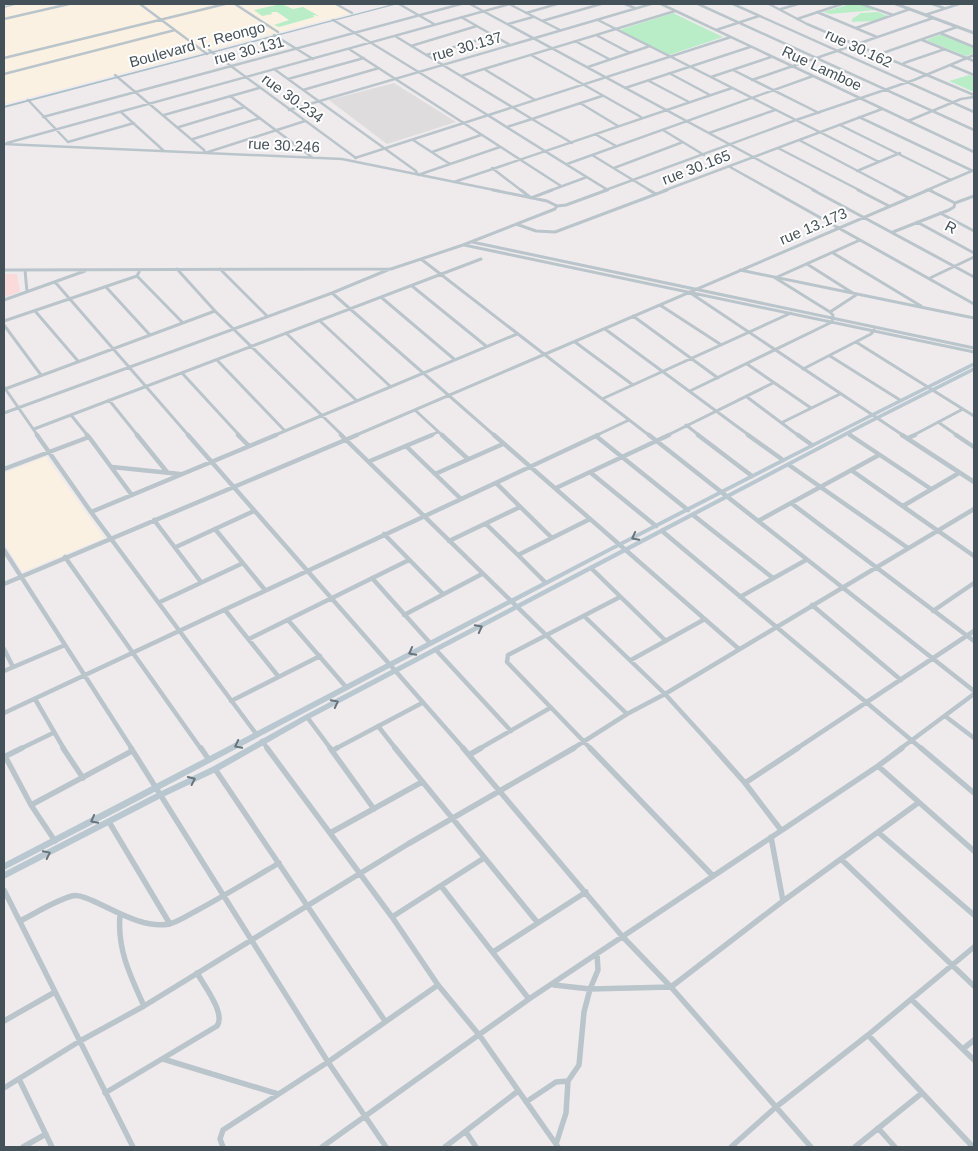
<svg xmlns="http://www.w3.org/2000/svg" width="978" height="1151" font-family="Helvetica,sans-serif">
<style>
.commercial{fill:#fbf1e3}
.education{fill:#dfdcdd}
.medical{fill:#fadadb}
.green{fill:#b9edc7}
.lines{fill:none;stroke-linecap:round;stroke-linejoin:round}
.minor-far3{stroke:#bac5cb;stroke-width:2.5}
.minor-far2{stroke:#bac5cb;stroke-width:3}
.minor-far1{stroke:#bac5cb;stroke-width:4.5}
.minor{stroke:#bac5cb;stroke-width:5.5}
.tertiary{stroke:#bac5cb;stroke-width:3}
.secondary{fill:#b9c7d0;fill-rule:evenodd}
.primary{fill:#abbfcb;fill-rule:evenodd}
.oneway{stroke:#68747c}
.labels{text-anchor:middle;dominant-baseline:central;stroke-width:4;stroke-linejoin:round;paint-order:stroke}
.far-street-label{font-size:15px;fill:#455158;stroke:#fff}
</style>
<rect width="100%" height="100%" fill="#efebec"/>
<path class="commercial" d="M17 4H336L352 13 4 104V7Z
M46 457 104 538 22 572 4 542V473Z"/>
<path class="education" d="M394 83 456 122 387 144 329 100Z"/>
<path class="medical" d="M4 274H17L20 292 4 297Z"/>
<path class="green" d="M281 4 293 9 303 7 319 16 313 15 314 17 311 18 279 27 274 25 289 20 277 12H271L272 14 262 16 254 10Z
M850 4H859L876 10 830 14 823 12Z
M878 12 888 16 872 21 852 22V19L861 13Z
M673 13 723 37 669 55 619 30Z
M942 34 974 48V53L966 56 926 40Z
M969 75 974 77V92L949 81Z"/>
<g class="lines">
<path class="minor-far3" d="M140 4 207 54
M235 4 278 32
M336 4 352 13
M399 4 434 24
M470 4 816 191
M509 4 560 30
M625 4 635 8
M661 4 974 152
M698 4 974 130
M733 4 974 112
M769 4 807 24 974 95
M861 4 893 15
M932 4 944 8
M781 9 798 4
M817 12 877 37
M526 13 557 4
M925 15 959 4
M461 17 510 45
M4 19 69 4
M797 19 842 4
M333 20C426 75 516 134 608 190
M598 20 879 162
M542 21 601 4
M508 24 533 17
M856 28 910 9
M716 30 759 16
M940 33 974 47
M274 35 313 59
M596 35 630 53
M395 36 532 119 507 127
M922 40 974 61
M575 41 609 59
M411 46 477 26
M349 49 561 186
M209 50 356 158
M880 54 957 27
M426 55 493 36
M531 55 641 117
M4 58 225 4
M904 63 945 49
M950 65 974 75
M588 67 650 46
M274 69 416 171 418 175 500 147
M484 69 535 100
M733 70 819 113
M669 73 710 95
M4 74 175 30
M115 75 204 150 205 153 305 121
M461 76 675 11
M711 77 771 57
M288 79 364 58
M752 80 933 18
M649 81 689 102
M625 88 750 47
M303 90 379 68
M230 96 313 158
M28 100 68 142
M580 103 618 126
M289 110 651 4
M121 112 164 151
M164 115 259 88
M43 117 461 4
M859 117 973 171
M532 119 602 96
M532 119 572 143
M908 121 961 99 974 97
M840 125 951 180
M179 127 245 107
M663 130 704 155
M709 133 775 110
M595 134 616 146
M193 139 260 118
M413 140 450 164
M799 140 896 191
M68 142 134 123
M7 143 510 4
M4 144 342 159 499 191
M778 148 861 191
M432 152 481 135
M592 155 651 191
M355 158 731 37
M567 164 813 76
M730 167 773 191
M492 168 522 191
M614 168 683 142
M857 171 900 153
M454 182 732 88
M929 190 932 191
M549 191 587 177
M603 191 796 120 914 80 974 55
M663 191 882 109
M925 191 974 170"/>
<path class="minor-far2" d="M493 190 547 201 557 206
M521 190 531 198 552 190
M649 190 656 194
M771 190 974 304
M813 190 974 277
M858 190 889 206
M894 190 909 198
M929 190 955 203
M940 213 974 231
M917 222 974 253
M516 224 536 231 555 232 667 190
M893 232 949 210 954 207 955 203 974 196
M472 242 974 348
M464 245 974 352
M833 253 921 306
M421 259 650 436
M807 264 856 295 830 312
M177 269 215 311 343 436
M220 269 267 316
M4 270 391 269 463 245 555 209 557 206 566 205 607 190
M25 270 27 292
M740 270 974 318
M137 276 183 323
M775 278 860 240
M930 278 974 257
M55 282 189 436
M412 286 486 346
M106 287 150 335
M689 292 904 436
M332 293 495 436
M382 298 454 359
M4 300 85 271
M660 305 720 344
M35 311 78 361
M633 316 718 378
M4 321 137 276 140 270
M320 321 391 387
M4 325 41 375
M605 329 750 436
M286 333 357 401
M575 342 633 385
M856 342 974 416
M830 356 900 400
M217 360 285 431
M747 364 811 408
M803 369 871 334 874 330
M182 373 240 436
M4 387 38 436
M5 389 215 311
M690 391 832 322 833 315 830 312 777 279
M747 397 799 436
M602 399 791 313
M109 400 138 436
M415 410 443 436
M4 413 332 293 390 269
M71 415 88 436
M783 422 840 394
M938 422 958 436
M686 425 700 436
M34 429 481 259
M848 433 852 436
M273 436 517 334
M354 436 928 190
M429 436 438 432
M595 436 629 420
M666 436 773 383
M912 436 963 409"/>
<path class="minor-far1" d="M37 435 91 512 257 735
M137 435 167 472
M188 435 464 749
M238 435 249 446
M341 435 627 714
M442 435 468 459
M494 435 739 649
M649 435 974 691
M698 435 752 476
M748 435 783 460
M798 435 812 445
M850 435 931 489
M902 435 974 482
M956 435 974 447
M596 436 688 510
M89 437 131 494
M908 438 915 435
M406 446 460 498
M370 461 432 435
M789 465 908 548
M112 467 180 474
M4 469 89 437 87 435
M851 470 974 556
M591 473 656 526
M435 474 503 444
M496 483 552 538 590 519
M556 488 669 435
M791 503 974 641
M903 506 959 473
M91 512 276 435
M693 515 773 578
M154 520 201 582
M758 521 879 455
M486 524 518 555 552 538
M215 529 265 590
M662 531 922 749
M384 534 443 594
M449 541 520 507
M176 547 254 511
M4 550 132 749
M518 555 545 582
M65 557 201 749
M591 568 666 641
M372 578 430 643
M4 584 357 435
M740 597 806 560
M160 602 241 564
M812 605 901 680
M225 610 278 676
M933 611 974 583
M404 615 482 574
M584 616 665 694 715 749
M288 620 346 687
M249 639 409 560
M4 649 13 667
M436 650 511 731
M631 660 705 619
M4 671 65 645
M35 699 64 749
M231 701 320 656
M4 713 598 435
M945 716 974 738
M307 717 331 749
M378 726 396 749
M262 741 268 749
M20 749 53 733
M335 749 422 703
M479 749 550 708
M572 749 627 714 665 694 974 509
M591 749 507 662 508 655 620 597
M796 749 974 631
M900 749 974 694"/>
<path class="minor" d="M63 748 83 778
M131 748 328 1062 386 1147
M201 748 209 760
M267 748 392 917 438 985 480 1036 558 1147
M330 748 374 809
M395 748 537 922
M463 748 622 936 671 987 811 1147
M590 748 713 876
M714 748 745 783
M921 748 974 793
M332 751 337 748
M469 755 481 748
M5 756 31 805 55 841
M4 757 22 748
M878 766 974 851
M215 769 385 1021
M31 805 132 751
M109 822 170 924
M781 830 745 783 798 748
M330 833 422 782
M879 833 974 915
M771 837 783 901
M842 860 974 986
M441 886 529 999
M4 890 133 1147
M120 915C117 949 130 975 144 1006
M392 917 484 858
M20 921C36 913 54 901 72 896 89 891 134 931 169 924 178 922 188 915 196 911 224 896 252 879 279 863
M493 952 586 892
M554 985 590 989 671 987 783 901 918 803
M912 1000 974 1060
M4 1021 55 992
M868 1035 973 1147
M963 1049 974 1040
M163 1059 278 1094
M19 1079 52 1147
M568 1081 579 1065 584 1012 590 989 598 970 597 954
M4 1088 80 1041 144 1006 408 844 574 748
M105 1093 217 1026C226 1014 204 985 197 973
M526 1102 556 1082 568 1081 566 1113 556 1144
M878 1128 895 1147
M466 1132 476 1147
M23 1147 46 1134
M223 1147 220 1139 223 1130 328 1062 438 985
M322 1147 529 999 878 766 902 748
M445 1147 518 1091
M731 1147 776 1107 868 1035 974 947
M855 1147 922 1093"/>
<path class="tertiary" d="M896 4 974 33"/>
<path class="secondary" d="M14 4H19L4 8V6Z
M972 363H974V366L854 426 611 551 128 806 4 870V863C326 696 647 525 972 363Z
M974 367V371L863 427 309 719 218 771 163 797 4 879V872L157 793 212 767 305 715 859 425Z"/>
<path class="primary" d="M393 4H398L4 108V106Z"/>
</g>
<defs><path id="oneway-chevron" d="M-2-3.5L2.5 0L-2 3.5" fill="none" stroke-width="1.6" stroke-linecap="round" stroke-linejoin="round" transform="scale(1.25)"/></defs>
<g class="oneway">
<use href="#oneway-chevron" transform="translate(635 537) rotate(152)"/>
<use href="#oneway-chevron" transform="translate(479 628) rotate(-27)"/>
<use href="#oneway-chevron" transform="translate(412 652) rotate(152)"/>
<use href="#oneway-chevron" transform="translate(335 703) rotate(-27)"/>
<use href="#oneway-chevron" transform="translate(238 745) rotate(153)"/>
<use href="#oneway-chevron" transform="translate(192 780) rotate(-25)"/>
<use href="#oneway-chevron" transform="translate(94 820) rotate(152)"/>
<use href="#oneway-chevron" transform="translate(47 854) rotate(-26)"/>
</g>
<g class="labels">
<g class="far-street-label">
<text transform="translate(197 44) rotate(-15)">Boulevard T. Reongo</text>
<text transform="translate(467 46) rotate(-16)">rue 30.137</text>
<text transform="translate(859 48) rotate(25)">rue 30.162</text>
<text transform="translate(249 50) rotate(-15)">rue 30.131</text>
<text transform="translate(822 68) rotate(25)">Rue Lamboe</text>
<text transform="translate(293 98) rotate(36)">rue 30.234</text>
<text transform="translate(284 145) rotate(3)">rue 30.246</text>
<text transform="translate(696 167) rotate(-21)">rue 30.165</text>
<text transform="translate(813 226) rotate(-23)">rue 13.173</text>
<text transform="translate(951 227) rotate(28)">R</text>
</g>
</g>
<rect width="978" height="1151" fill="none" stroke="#455158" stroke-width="10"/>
</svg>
